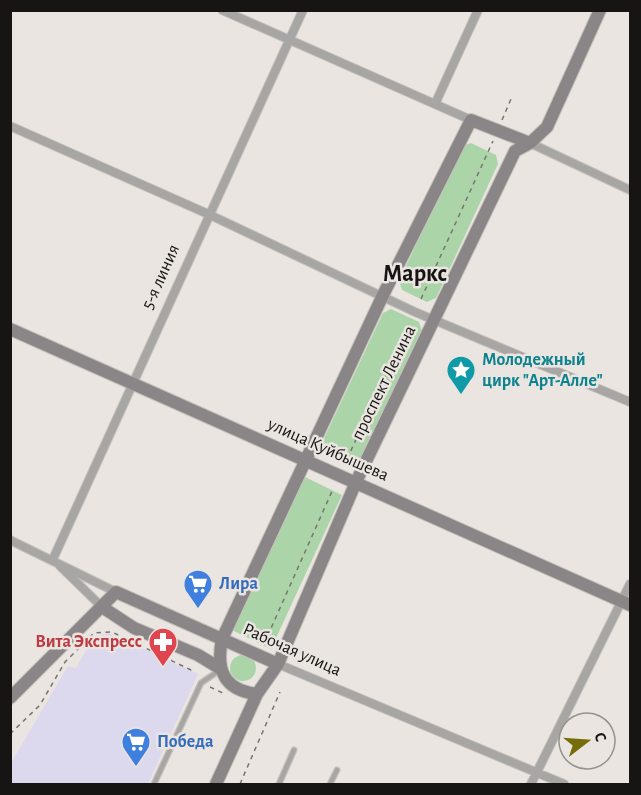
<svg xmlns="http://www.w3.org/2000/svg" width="641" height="795" font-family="'Alegreya Sans',sans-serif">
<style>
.commercial{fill:#dcd9ee}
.green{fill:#abd5a9}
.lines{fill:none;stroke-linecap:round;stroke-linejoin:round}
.lane-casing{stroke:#c4c0bb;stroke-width:7}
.street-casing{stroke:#c4c0bb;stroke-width:10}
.secondary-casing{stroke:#c4c0bb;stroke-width:14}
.path{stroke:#777471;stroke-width:1.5;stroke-dasharray:4.5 4.5;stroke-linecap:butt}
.lane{stroke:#a8a5a5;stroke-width:4.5}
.street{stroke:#a8a5a5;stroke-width:8}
.secondary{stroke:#8a8586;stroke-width:12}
.labels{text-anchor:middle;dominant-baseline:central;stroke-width:5;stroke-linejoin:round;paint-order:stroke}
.street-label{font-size:18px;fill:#161513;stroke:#eae5e0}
.culture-label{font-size:18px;font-weight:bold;fill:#0d838f;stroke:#eae5e0;text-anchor:start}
.shop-label{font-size:18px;font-weight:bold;fill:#366cbe;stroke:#eae5e0;text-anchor:start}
.health-label{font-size:18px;font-weight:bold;fill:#be3a42;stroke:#eae5e0;text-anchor:end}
.district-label{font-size:24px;font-weight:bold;fill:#161513;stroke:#eae5e0}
</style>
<rect width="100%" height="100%" fill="#eae5e0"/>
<path class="commercial" d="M109 633 198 674 148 784H11V763L68 666 76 668 94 636Z"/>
<path class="green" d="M471 143 496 155 498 164 436 298 427 302 402 290 399 281 462 146Z
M391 309 419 322 422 331 359 468 319 449 383 313Z
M303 476 342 495 271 649 232 630Z
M230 668a13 13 0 1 1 26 0a13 13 0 1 1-26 0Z"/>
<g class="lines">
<g class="lane-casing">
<path id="lane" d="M154 784 201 683 220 670
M279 784 294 750
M330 784 337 770"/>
</g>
<g class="street-casing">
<path id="street" d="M222 10 471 120
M435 104 478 10
M10 126 208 214 415 312 630 402
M530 143 630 190
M10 540 116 592
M53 559 303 10
M60 566 102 607
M278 664 564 784
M531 784 630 584"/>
</g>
<g class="secondary-casing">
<path id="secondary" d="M10 329 630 605
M102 607 134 628 198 655 221 669
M257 694C223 690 216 669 222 639L383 295 471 120 530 143
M10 698 116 592 278 664
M216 784 257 694 278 664 356 482 515 151 530 143 547 127 600 10"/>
</g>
<path class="path" d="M502 120 511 99
M421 299 493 141
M347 459 409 325
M264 644 333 489
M210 687 225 694
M10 734 40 705 65 662 94 633 112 632 191 670 192 667
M240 784 280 692"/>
<use href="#lane" class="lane"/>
<use href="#street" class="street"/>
<use href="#secondary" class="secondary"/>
</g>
<defs>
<g id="sight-pin" transform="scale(1.5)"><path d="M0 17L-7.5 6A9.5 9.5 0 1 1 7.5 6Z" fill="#0f9aa8" stroke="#eae5e0"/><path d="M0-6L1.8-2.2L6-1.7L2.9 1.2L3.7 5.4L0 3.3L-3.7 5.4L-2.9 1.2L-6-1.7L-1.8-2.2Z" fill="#fff"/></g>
<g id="supermarket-pin" transform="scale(1.5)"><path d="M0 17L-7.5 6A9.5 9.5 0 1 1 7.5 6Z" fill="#3f7fe0" stroke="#eae5e0"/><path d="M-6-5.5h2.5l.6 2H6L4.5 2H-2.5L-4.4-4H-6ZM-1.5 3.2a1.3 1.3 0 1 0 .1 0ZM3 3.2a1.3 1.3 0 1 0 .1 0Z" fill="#fff"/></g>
<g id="pharmacy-pin" transform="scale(1.5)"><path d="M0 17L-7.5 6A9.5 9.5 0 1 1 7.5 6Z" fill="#e0444e" stroke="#eae5e0"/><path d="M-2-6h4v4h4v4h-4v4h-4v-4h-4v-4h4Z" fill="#fff"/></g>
</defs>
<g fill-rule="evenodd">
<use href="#sight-pin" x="461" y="370"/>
<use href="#supermarket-pin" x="198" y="584"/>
<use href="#pharmacy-pin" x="163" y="642"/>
<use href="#supermarket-pin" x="136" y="742"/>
</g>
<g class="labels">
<g class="street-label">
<text transform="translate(161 277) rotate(-66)">5-я линия</text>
<text transform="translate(384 383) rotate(-64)">проспект Ленина</text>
<text transform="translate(328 450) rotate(24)">улица Куйбышева</text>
<text transform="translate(292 650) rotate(24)">Рабочая улица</text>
</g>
<g class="culture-label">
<text x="482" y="360">Молодежный<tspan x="482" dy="21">цирк "Арт-Алле"</tspan></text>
</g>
<g class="shop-label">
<text x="219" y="584">Лира</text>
<text x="157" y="742">Победа</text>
</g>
<g class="health-label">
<text x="142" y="642">Вита Экспресс</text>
</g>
<g class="district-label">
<text x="415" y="274">Маркс</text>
</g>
</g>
<rect width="641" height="795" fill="none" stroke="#161513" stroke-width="24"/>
<g transform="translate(587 741) rotate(73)"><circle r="28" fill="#eae5e0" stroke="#95928e" stroke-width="1.5"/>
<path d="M0-4.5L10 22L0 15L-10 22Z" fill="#756d09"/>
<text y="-9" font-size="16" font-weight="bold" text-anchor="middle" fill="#161513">С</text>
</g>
</svg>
